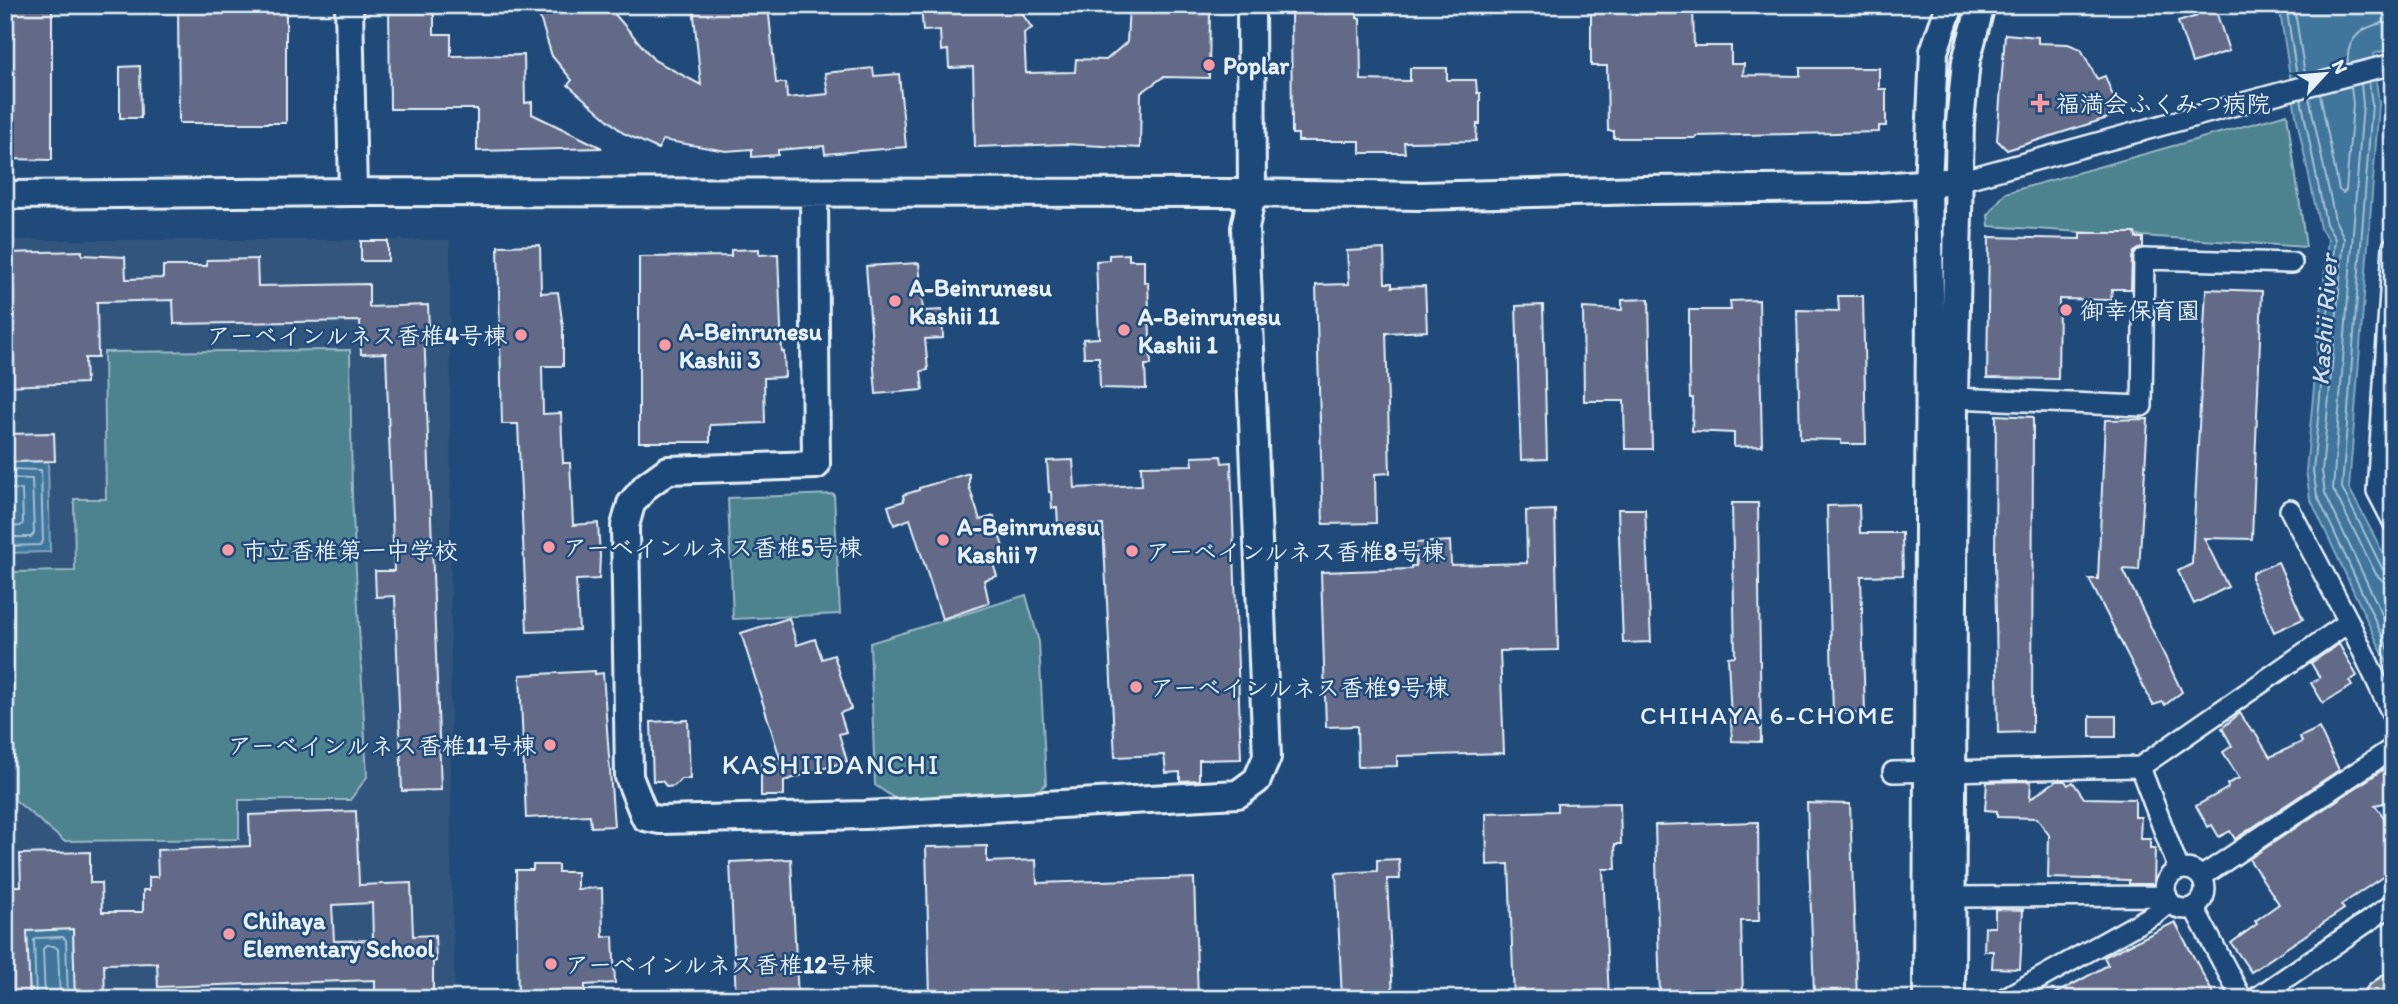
<svg xmlns="http://www.w3.org/2000/svg" width="2398" height="1004" font-family="Itim,'Klee One',sans-serif">
<style>
.built{fill:#33547e}
.green{fill:#4d828f;stroke:#9abac4;stroke-width:2}
.water{fill:#3f759c;stroke:#83a7c1;stroke-width:2}
.lines{fill:none;stroke-linecap:round;stroke-linejoin:round}
.shore{stroke:#a4bfd3;stroke-width:2}
.building{fill:#636a88;stroke:#e8f1f8;stroke-width:2;fill-rule:evenodd}
.street-casing{stroke:#e8f1f8;stroke-width:24}
.secondary-casing{stroke:#e8f1f8;stroke-width:32}
.highway-casing{stroke:#e8f1f8;stroke-width:40}
.street{stroke:#1f4a7a;stroke-width:19}
.secondary{stroke:#1f4a7a;stroke-width:26}
.highway{stroke:#6d7d8c;stroke-width:35}
.poi-dot{fill:#ff9aa2;stroke:#1f4a7a;stroke-width:2.5}
.labels{text-anchor:middle;dominant-baseline:central;stroke-width:5;stroke-linejoin:round;paint-order:stroke}
.poi-label{font-size:24px;font-weight:bold;fill:#e8f1f8;stroke:#1f4a7a;text-anchor:start}
.water-label{font-size:26px;font-style:italic;fill:#cfdeea;stroke:#1f4a7a}
.neighbourhood-label{font-size:26px;letter-spacing:2px;fill:#e8f1f8;stroke:#1f4a7a}
.quarter-label{font-size:28px;letter-spacing:2px;fill:#e8f1f8;stroke:#1f4a7a}
</style>
<rect width="100%" height="100%" fill="#1f4a7a"/>
<filter id="ink" filterUnits="userSpaceOnUse"><feTurbulence type="fractalNoise" baseFrequency=".0143" numOctaves="2"/><feDisplacementMap in="SourceGraphic" scale="14" xChannelSelector="R" yChannelSelector="G"/><feConvolveMatrix kernelMatrix="1 2 1 2 8 2 1 2 1" color-interpolation-filters="sRGB"/></filter>
<g filter="url(#ink)">
<path class="built" d="M5 240H450L451 859 455 999H5Z"/>
<path class="green" d="M2287 114 2306 247 1989 226 1988 215 2005 193Z
M350 350 352 496 367 777 350 800H239V839L64 841 15 800 12 572 75 571 74 499H106L104 352Z
M834 494 840 614 733 619 728 498Z
M1026 595 1039 642 1046 784 1033 795 894 798 875 785 870 643Z"/>
<path class="water" d="M2279 5H2393V48L2373 54 2379 104 2349 488 2393 572V676L2310 498 2306 471 2328 239 2320 228 2296 115Z
M48 461 50 552 5 553V462Z
M73 929 75 999H30L27 931Z"/>
<g class="lines">
<path class="shore" d="M2286 5 2297 77
M2294 5 2305 75
M2348 64C2345 36 2367 23 2393 22
M2369 82 2372 104 2342 488 2383 570 2393 574
M2361 84 2363 104 2333 489 2376 574 2383 581 2393 582
M2320 94 2339 190 2343 193 2346 190 2353 104 2351 87
M2309 97 2335 220 2344 238 2322 471 2325 493 2393 638
M2301 99 2326 224 2335 239 2313 471 2317 495 2393 659
M5 469 41 470 43 541 40 545 5 546
M5 478 32 479 34 533 31 537H5
M5 488 22 490 23 523 21 526 5 527
M36 999 34 940 37 938 63 937 66 940 68 999
M45 999 43 949 46 946H54L58 949 60 999"/>
</g>
<path class="building" d="M7 5H52V160L8 159Z
M178 5H286V123H179Z
M389 5H434V34H451V56L524 55 525 103 532 102V114L602 148 477 151V109H390Z
M536 5H607L654 60 701 85 693 5H768L776 83H786L787 98 828 94 825 73 873 68 874 76 899 74 906 147 825 154 824 146 778 150V155L752 157V149L726 151 663 140 658 149 623 133 568 85 572 80 552 56Z
M921 5H1016L1032 28 1024 33 1026 73 1075 72 1076 59 1106 60 1127 42 1129 5H1204V11H1210L1209 78 1163 77 1141 93 1140 148 1065 144 975 147 973 67 949 68 948 50 941 51 940 30 923 31Z
M1291 5H1344V12H1357V18H1360L1361 80 1410 81V68H1447V80H1476L1477 93H1480V124H1477L1476 141 1404 142 1405 153H1360V141H1298V134H1292Z
M1591 5H1693L1694 46H1731V64H1744L1743 75 1800 76V68H1879V89H1886V126H1879V132L1696 136V138H1614V131H1608L1607 66H1591Z
M2193 5H2214L2229 51 2192 63 2178 22 2197 16Z
M2005 34 2038 37V43L2068 44 2081 49 2097 79 2105 76 2120 114 2007 150 1997 140Z
M140 66 141 118H120V67Z
M2080 233H2135L2136 238H2143V247L2134 252 2132 258 2131 289H2112L2111 300 2059 299 2058 379 1987 378 1989 237 2080 239Z
M361 241H388V261H361Z
M540 245 541 293 558 292 563 327V366H542L543 414 561 413 563 463H570L573 525 598 523 600 556 599 579 576 580 579 630 527 632 518 424H502L498 246Z
M759 249V255L778 254 782 352H784L785 377 764 378 765 423 710 425V442H639V257L731 256V250Z
M1384 249 1385 283H1392V287L1425 286 1427 331 1386 333 1390 473 1375 474 1376 523 1323 524 1316 285 1349 284 1347 251Z
M82 251V255L125 257 126 279 163 278V266H207V260L257 259 258 286 369 284V307L428 305 429 329H424L441 790 402 791 395 596 376 597 375 571H394L386 353 361 354 360 321 174 324 173 300 97 302 98 358H85L86 383 5 386V253Z
M1129 254V260H1144V282H1148L1151 365H1145L1146 389 1100 388 1099 357H1084L1083 339 1099 338 1096 261 1109 260V255Z
M919 263 923 311 942 310 943 338 925 339 928 370 921 371 923 390 876 394 866 266Z
M2206 289 2262 291 2252 539 2204 538 2228 587 2194 604 2178 571 2192 564Z
M1838 296H1863L1866 444H1841V440L1800 439 1797 310 1839 311Z
M1649 299 1652 449H1625L1624 401H1584L1583 308 1622 310V300Z
M1759 300 1762 446 1734 447V433L1692 431 1693 398H1690L1689 368V310H1731L1730 301Z
M1543 305 1547 459 1521 460 1516 306Z
M1996 415 2033 417 2032 732 1998 733 1995 560Z
M2148 419 2139 570 2123 569 2182 692 2165 705 2163 702 2153 705 2089 579H2098L2105 420Z
M54 433 55 461 5 462V434Z
M1221 456 1222 463 1231 462 1241 759 1199 760V780L1180 781V772L1166 773 1164 755 1115 757 1103 525 1058 527 1057 508H1052L1051 492H1049L1047 461 1073 460 1075 488 1142 485 1141 466 1193 465 1192 457Z
M969 473V486L980 520 994 516 1005 554 991 558 997 576 984 580 989 603 942 619 910 519 894 525 888 506 904 501 903 495 919 490V488Z
M1732 503H1758L1761 742 1732 741 1728 657 1735 656Z
M1859 505 1860 533H1902L1903 575 1861 576 1865 713 1833 714 1827 506Z
M1618 509H1645L1651 642 1623 643Z
M1555 510 1558 650 1500 651 1504 753 1397 756V766L1358 767 1357 726 1326 727 1321 572 1411 569V566H1416L1415 543 1450 541 1451 565 1527 563 1526 511Z
M2278 562 2303 619 2274 632 2252 581V573Z
M789 618 797 645 815 639 822 659 834 655 851 709 840 713 846 732 839 734 847 761 784 781V796H761V758H780L741 633Z
M2339 644 2357 676 2349 681 2352 686 2323 703 2311 683 2320 678 2311 663Z
M595 671V674L603 673 614 826 591 827 590 815 526 818 520 675Z
M2240 713 2252 732 2254 731 2270 757 2302 742 2300 737 2319 728 2339 770 2235 839 2230 831 2219 837 2212 825 2208 827 2196 806 2228 788 2227 784 2239 778 2223 752 2232 746 2222 728Z
M2090 716H2116V737H2090Z
M688 720 690 779H681L674 786 667 787 662 781H653L651 722Z
M2393 763V801L2375 805 2393 830V870L2341 905 2344 909 2251 972 2231 943 2257 924 2255 921 2279 904 2249 859Z
M2031 781 2030 799 2056 781H2065L2068 785 2073 782 2084 798 2135 799V817H2141L2140 839H2150V848H2155L2154 884H2129V880L2048 878 2049 835 2037 818 1997 817V811L1985 810 1987 782Z
M1620 803 1621 844H1615L1616 869H1603L1609 999H1514L1509 864 1487 865 1486 813 1557 811V804Z
M1807 803 1850 804 1857 999H1836V992L1814 993Z
M356 811 359 885 411 883 413 936 435 935 436 961 433 962V993L416 994V999H375V980L158 987 157 963 104 964 105 999H75L73 929 27 931 30 999H5V886H21L20 854 90 852V883H101L102 912H143V890H149V877H158L157 850 250 846 249 815ZM372 903 373 940 334 941 332 905Z
M1758 822 1759 921H1741L1743 999H1660L1655 825Z
M987 846V862L1036 860 1037 883 1194 878 1198 999H930L926 847Z
M791 859 798 999H736L730 862Z
M1399 859 1400 879H1387L1393 999H1342L1336 873 1377 871V860Z
M533 865H558V872H577V889L602 888 603 937 613 936 615 983 585 985V999H518L516 870H533Z
M1995 909 2023 910 2020 969 1992 968 1993 951H1984L1985 927H1995Z
M2175 922 2216 999H2046L2108 965 2104 957Z"/>
<g class="lines">
<g class="street-casing">
<path id="street" d="M1959 181 2287 91 2393 64
M2393 247 2377 491 2393 522
M1954 398 2142 406 2144 259 2292 263
M2290 510 2349 622 2393 716
M2140 767 2179 870
M1893 772 2140 767 2349 622
M2165 889a20 20 0 1 1 40 0a20 20 0 1 1-40 0Z
M2201 877 2393 748
M1952 897 2167 896
M2194 908 2242 999
M2003 999 2155 914 2170 902
M2255 999 2393 904"/>
</g>
<g class="secondary-casing">
<path id="secondary" d="M349 5 353 192
M814 194 816 465 668 470 646 486 631 504 625 526 629 777 645 817 660 820 865 815 1238 794 1257 780 1267 757 1245 228 1252 193 1251 5
M5 195 353 192 1252 193 1419 196 1643 190 1867 188 1959 181
M1927 999 1930 293 1928 185 1934 51 1950 5
M1951 999 1954 398 1960 123 1966 61 1981 5"/>
</g>
<g class="highway-casing">
<path id="highway" d="M2382 999 2393 991"/>
</g>
<use href="#street" class="street"/>
<use href="#secondary" class="secondary"/>
<use href="#highway" class="highway"/>
</g>
</g>
<g class="poi-dot">
<circle cx="1209" cy="65" r="7"/>
<path d="M2036.5 92.5h7v7h7v7h-7v7h-7v-7h-7v-7h7z"/>
<circle cx="895" cy="301" r="7"/>
<circle cx="2066" cy="310" r="7"/>
<circle cx="1124" cy="330" r="7"/>
<circle cx="521" cy="335" r="7"/>
<circle cx="665" cy="345" r="7"/>
<circle cx="943" cy="540" r="7"/>
<circle cx="549" cy="547" r="7"/>
<circle cx="228" cy="550" r="7"/>
<circle cx="1132" cy="551" r="7"/>
<circle cx="1136" cy="687" r="7"/>
<circle cx="550" cy="745" r="7"/>
<circle cx="229" cy="934" r="7"/>
<circle cx="551" cy="964" r="7"/>
</g>
<g class="labels">
<g class="poi-label">
<text x="1223" y="65">Poplar</text>
<text x="2056" y="103">福満会ふくみつ病院</text>
<text x="909" y="287">A-Beinrunesu<tspan x="909" dy="28">Kashii 11</tspan></text>
<text x="2080" y="310">御幸保育園</text>
<text x="1138" y="316">A-Beinrunesu<tspan x="1138" dy="28">Kashii 1</tspan></text>
<text x="679" y="331">A-Beinrunesu<tspan x="679" dy="28">Kashii 3</tspan></text>
<text x="507" y="335" text-anchor="end">アーベインルネス香椎4号棟</text>
<text x="957" y="526">A-Beinrunesu<tspan x="957" dy="28">Kashii 7</tspan></text>
<text x="563" y="547">アーベインルネス香椎5号棟</text>
<text x="242" y="550">市立香椎第一中学校</text>
<text x="1146" y="551">アーベインルネス香椎8号棟</text>
<text x="1150" y="687">アーベインルネス香椎9号棟</text>
<text x="536" y="745" text-anchor="end">アーベインルネス香椎11号棟</text>
<text x="243" y="920">Chihaya<tspan x="243" dy="28">Elementary School</tspan></text>
<text x="565" y="964">アーベインルネス香椎12号棟</text>
</g>
<g class="water-label">
<text transform="translate(2324 320) rotate(-86)">Kashii River</text>
</g>
<g class="neighbourhood-label">
<text x="1768" y="715">CHIHAYA 6-CHOME</text>
</g>
<g class="quarter-label">
<text x="831" y="764">KASHIIDANCHI</text>
</g>
</g>
<rect width="2398" height="1004" fill="none" stroke="#1f4a7a" stroke-width="28"/>
<rect x="14" y="14" width="2370" height="976" fill="none" stroke="#e8f1f8" stroke-width="2.5" filter="url(#ink)"/>
<g transform="translate(2325 74) rotate(64)" stroke="#1f4a7a" stroke-width="5" paint-order="stroke">
<path d="M0-5L12 26L0 18L-12 26Z" fill="#e8f1f8"/>
<text y="-10" font-size="19" font-weight="bold" text-anchor="middle" fill="#e8f1f8">N</text>
</g>
</svg>
